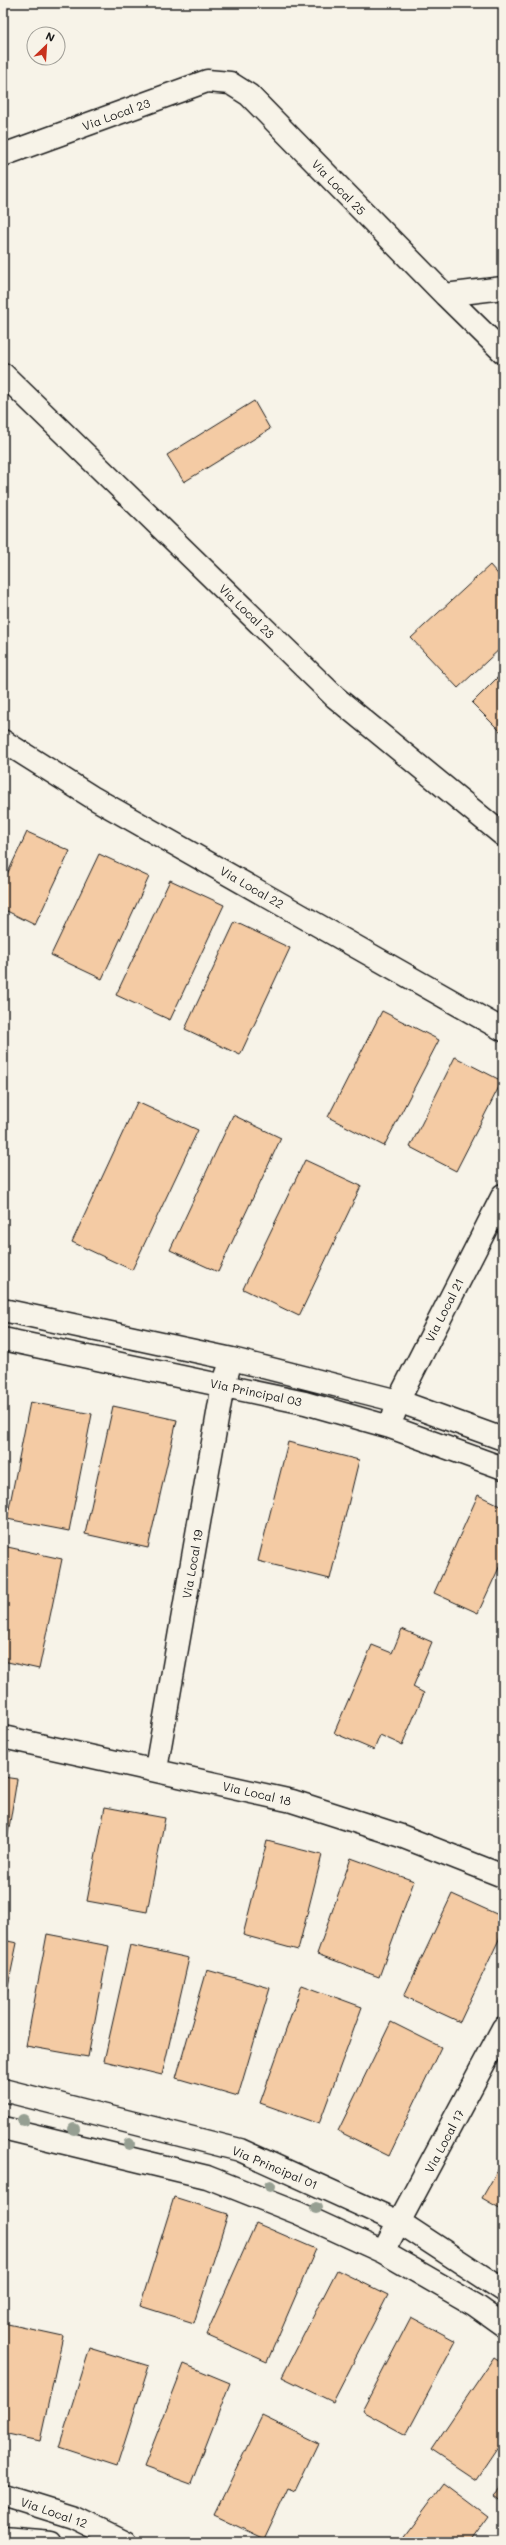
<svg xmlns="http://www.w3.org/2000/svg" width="506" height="2545" font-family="Mali,sans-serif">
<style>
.building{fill:#f4cba4;stroke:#1c1c1c}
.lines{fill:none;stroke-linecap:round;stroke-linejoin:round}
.minor-casing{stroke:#1c1c1c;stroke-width:25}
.minor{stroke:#f7f3e8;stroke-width:22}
.tree{fill:#969f92}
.labels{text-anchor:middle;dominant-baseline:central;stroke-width:4;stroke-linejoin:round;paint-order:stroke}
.street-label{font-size:12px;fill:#1c1c1c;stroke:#f7f3e8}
</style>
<rect width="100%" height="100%" fill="#f7f3e8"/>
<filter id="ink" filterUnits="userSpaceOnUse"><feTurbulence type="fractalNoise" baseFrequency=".025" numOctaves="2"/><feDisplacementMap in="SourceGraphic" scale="8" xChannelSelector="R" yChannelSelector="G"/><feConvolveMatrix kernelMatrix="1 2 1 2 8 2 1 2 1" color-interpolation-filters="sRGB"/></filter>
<g filter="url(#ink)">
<path class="building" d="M254 401 270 429 184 482 167 455Z
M490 565 503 580V646L458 688 411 638Z
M503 672V734L472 703Z
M27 832 70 851 35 925 3 909V883Z
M99 854 149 877 102 979 51 955Z
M170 880 224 905 170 1020 116 995Z
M235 922 290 948 240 1055 185 1029Z
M382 1011 439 1040 384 1146 328 1117Z
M455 1057 502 1081 456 1171 410 1147Z
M137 1102 198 1130 132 1270 72 1242Z
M233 1115 281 1138 218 1272 170 1250Z
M305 1160 361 1186 299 1316 243 1289Z
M30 1402 92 1414 69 1531 7 1519Z
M113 1406 177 1420 148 1548 85 1534Z
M288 1442 359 1460 330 1579 258 1561Z
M478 1495 503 1507V1559L478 1613 434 1593Z
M3 1546 62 1559 39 1669 3 1661Z
M402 1629 432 1642 413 1687 424 1693 402 1745 380 1735 374 1750 334 1733 372 1645 392 1653Z
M3 1777 17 1779 3 1865Z
M105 1807 165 1818 147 1912 87 1901Z
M267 1841 322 1855 298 1950 243 1935Z
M351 1858 414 1881 379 1977 317 1954Z
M452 1894 503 1917V1931L460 2022 404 1996Z
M47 1934 109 1946 88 2057 26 2046Z
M3 1940 17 1943 3 2010Z
M130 1945 189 1958 162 2075 104 2061Z
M207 1970 270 1988 238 2096 176 2078Z
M302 1985 362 2007 319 2124 260 2103Z
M391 2022 441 2047 389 2156 338 2131Z
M503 2161V2210L482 2198Z
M174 2197 228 2214 194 2323 140 2306Z
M256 2223 316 2249 267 2362 206 2335Z
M337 2270 388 2295 333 2402 282 2377Z
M411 2317 456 2341 406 2435 362 2411Z
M3 2323 63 2336 40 2441 3 2433Z
M90 2348 149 2366 117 2466 59 2447Z
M494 2357 503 2363V2440L476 2480 431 2450Z
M184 2364 230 2383 191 2484 144 2467Z
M262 2416 318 2443 295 2491 288 2488 264 2539 214 2515Z
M444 2483 488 2516 469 2542H400Z
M503 2486V2503L494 2496Z"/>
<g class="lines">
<g class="minor-casing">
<path id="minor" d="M3 155 207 81 230 83 249 95 445 295 503 288
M445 295 503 352
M3 374 335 697 503 835
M3 741 92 797 503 1030
M3 1310 232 1359 398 1401 503 1439
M3 1339 305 1403 390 1427 503 1468
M394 1414 398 1401 503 1195
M3 1737 292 1801 401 1836 503 1876
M156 1769 223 1385 228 1371
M3 2090 240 2150 401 2223 503 2290
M3 2128 207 2177 298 2213 383 2252 475 2305 503 2325
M383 2252 503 2028
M3 2495 74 2517 125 2542
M3 2538 51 2542"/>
</g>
<use href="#minor" class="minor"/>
</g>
<g class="tree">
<circle cx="23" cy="2120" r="6"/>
<circle cx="74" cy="2129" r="6"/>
<circle cx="129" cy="2144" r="6"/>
<circle cx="270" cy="2186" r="6"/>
<circle cx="316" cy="2208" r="6"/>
</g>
</g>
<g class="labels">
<g class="street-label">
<text transform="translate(116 114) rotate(-20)">Via Local 23</text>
<text transform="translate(339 187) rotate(46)">Via Local 25</text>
<text transform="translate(247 611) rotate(44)">Via Local 23</text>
<text transform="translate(252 887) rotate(30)">Via Local 22</text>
<text transform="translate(444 1310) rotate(-63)">Via Local 21</text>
<text transform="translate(256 1392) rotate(12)">Via Principal 03</text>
<text transform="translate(192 1564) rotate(-80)">Via Local 19</text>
<text transform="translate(257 1793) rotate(13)">Via Local 18</text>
<text transform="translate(444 2141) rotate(-62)">Via Local 17</text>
<text transform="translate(275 2167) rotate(23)">Via Principal 01</text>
<text transform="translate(54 2512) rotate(19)">Via Local 12</text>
</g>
</g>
<rect width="506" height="2545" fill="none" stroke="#f7f3e8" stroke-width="16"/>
<rect x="8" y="8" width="490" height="2529" fill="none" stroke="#1c1c1c" stroke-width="1.5" filter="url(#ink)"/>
<g transform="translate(46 46) rotate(25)"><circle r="19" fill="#f7f3e8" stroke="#9f9d96"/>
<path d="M0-3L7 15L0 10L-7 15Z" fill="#c8321e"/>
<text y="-6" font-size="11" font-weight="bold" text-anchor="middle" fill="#1c1c1c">N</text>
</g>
</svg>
